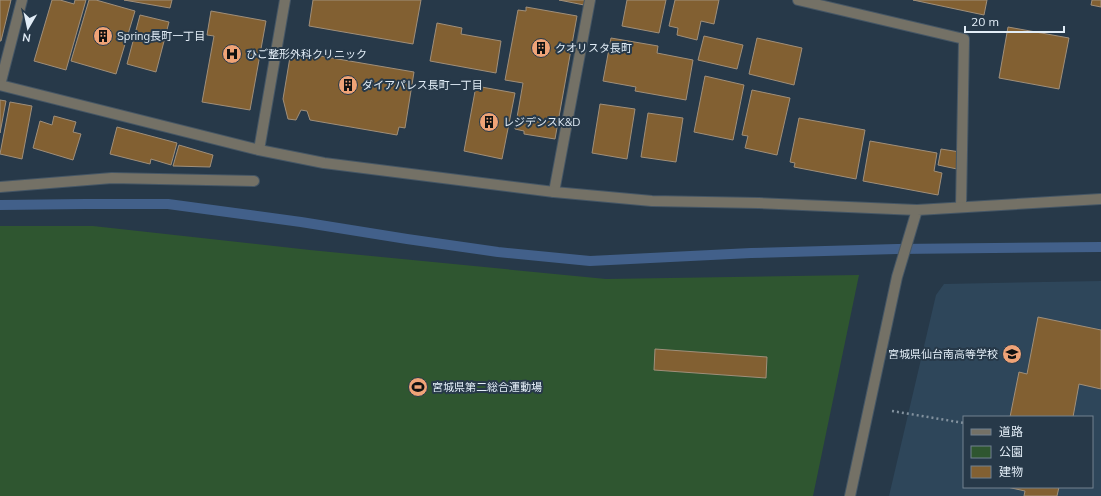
<svg xmlns="http://www.w3.org/2000/svg" width="1101" height="496" font-family="Mulish,'Noto Sans JP',sans-serif">
<style>
.built{fill:#2e465a;fill-rule:evenodd}
.green{fill:#2f5630}
.lines{fill:none;stroke-linecap:round;stroke-linejoin:round}
.stream{stroke:#42608a;stroke-width:10}
.building{fill:#826032;stroke:#a08f7a}
.service-casing{stroke:#455665;stroke-width:12}
.minor-casing{stroke:#455665;stroke-width:12}
.tertiary-casing{stroke:#455665;stroke-width:12}
.path{stroke:#82919e;stroke-width:2.5;stroke-dasharray:2 3;stroke-linecap:butt}
.service{stroke:#747166;stroke-width:10}
.minor{stroke:#747166;stroke-width:10}
.tertiary{stroke:#747166;stroke-width:10}
.labels{text-anchor:middle;dominant-baseline:central;stroke-width:4;stroke-linejoin:round;paint-order:stroke}
.poi-label{font-size:11px;fill:#e2edf7;stroke:#273949;text-anchor:start}
</style>
<rect width="100%" height="100%" fill="#273949"/>
<path class="built" d="M1101 281V496H889L936 295 944 284ZM964 417H1092V487H964Z"/>
<path class="green" d="M0 226H93L310 250 606 279 859 275 813 496H0Z"/>
<g class="lines">
<path class="stream" d="M0 205 86 204H168L301 222 407 239 498 252 590 261 751 253 897 249 1101 247"/>
</g>
<path class="building" d="M0 0H11L1 41H0Z
M52 0H60L74 4 75 0H86L66 70 34 61Z
M89 0H96L135 11 116 74 71 61Z
M124 0H172L170 8Z
M313 0H421L413 44 309 26Z
M559 0H585L584 5Z
M627 0H666L659 33 622 26Z
M675 0H719L714 24 701 21 697 40 677 35 678 28 669 26Z
M913 0H987L984 15Z
M1092 0H1101V7L1091 5Z
M526 7 577 16 555 139 524 134V131L515 129 523 83 505 80 518 10 526 11Z
M211 11 266 21 250 110 202 102 214 36 207 35Z
M140 15 169 22 156 72 127 64Z
M437 23 462 28 461 34 501 41 496 73 430 61Z
M1008 27 1069 38 1059 89 999 78Z
M704 36 743 45 737 69 698 60Z
M611 38 658 46 657 53 693 60 686 100 635 91 636 87 603 81Z
M757 38 802 48 794 85 749 74Z
M291 51 414 72 405 128 399 127 397 135 310 120 307 111 301 110 296 120 288 119 283 99Z
M705 76 744 85 733 140 694 132Z
M476 86 515 93 502 159 464 151Z
M752 90 790 98 777 155 745 148 748 136 742 135Z
M0 100 6 101 0 133Z
M10 102 32 106 22 159 0 154Z
M600 104 635 109 627 159 592 153Z
M648 113 683 118 676 162 641 157Z
M54 116 76 122 73 132 81 134 73 160 33 148 40 121 52 125Z
M799 118 865 130 856 179 794 167 795 163 790 162Z
M117 127 177 143 171 165 151 159 150 164 110 154Z
M870 141 937 153 934 171 942 173 938 195 863 181Z
M179 145 213 155 210 167 173 166Z
M941 149 960 152 957 169 938 165Z
M1038 317 1101 330V389L1079 384 1073 417H1010L1019 372 1027 374Z
M655 349 767 357 766 378 654 370Z
M1007 487H1059L1057 496H1024L1025 491Z"/>
<g class="lines">
<g class="service-casing">
<path id="service" d="M0 187 112 178 254 181"/>
</g>
<g class="minor-casing">
<path id="minor" d="M798 0 964 39 961 207
M0 85 22 0
M259 150 285 0
M554 192 590 0"/>
</g>
<g class="tertiary-casing">
<path id="tertiary" d="M0 85 259 150 324 163 554 192 652 201 759 203 917 210 897 277 850 496
M917 210 1101 199"/>
</g>
<path class="path" d="M892 411 964 423"/>
<use href="#service" class="service"/>
<use href="#minor" class="minor"/>
<use href="#tertiary" class="tertiary"/>
</g>
<defs>
<g id="building-disc" transform="scale(1)"><circle r="9.5" fill="#efa377" stroke="#273949"/><path d="M-4-6H4V6H1V3H-1V6H-4ZM-2.5-4.3h1.7v1.8h-1.7ZM.8-4.3h1.7v1.8H.8ZM-2.5-1h1.7V.8h-1.7ZM.8-1h1.7V.8H.8Z" fill="#111"/></g>
<g id="hospital-disc" transform="scale(1)"><circle r="9.5" fill="#efa377" stroke="#273949"/><path d="M-5-5h3v3.5h4V-5h3V5h-3V1.5h-4V5h-3Z" fill="#111"/></g>
<g id="school-disc" transform="scale(1)"><circle r="9.5" fill="#efa377" stroke="#273949"/><path d="M0-5L7-2L0 1L-7-2ZM-4 1L0 2.5L4 1V4Q0 6-4 4Z" fill="#111"/></g>
<g id="stadium-disc" transform="scale(1)"><circle r="9.5" fill="#efa377" stroke="#273949"/><path d="M0-5a6.5 5 0 1 0 0 10a6.5 5 0 1 0 0-10ZM-3.5-1.8h7v3.6h-7Z" fill="#111"/></g>
</defs>
<g fill-rule="evenodd">
<use href="#building-disc" x="103" y="36"/>
<use href="#building-disc" x="541" y="48"/>
<use href="#hospital-disc" x="232" y="54"/>
<use href="#building-disc" x="348" y="85"/>
<use href="#building-disc" x="489" y="122"/>
<use href="#school-disc" x="1012" y="354"/>
<use href="#stadium-disc" x="418" y="387"/>
</g>
<g class="labels">
<g class="poi-label">
<text x="117" y="36">Spring長町一丁目</text>
<text x="555" y="48">クオリスタ長町</text>
<text x="246" y="54">ひご整形外科クリニック</text>
<text x="362" y="85">ダイアパレス長町一丁目</text>
<text x="503" y="122">レジデンスK&amp;D</text>
<text x="998" y="354" text-anchor="end">宮城県仙台南高等学校</text>
<text x="432" y="387">宮城県第二総合運動場</text>
</g>
</g>
<rect x="963" y="416" width="130" height="72" fill="#273949" stroke="#72818f"/>
<rect x="971" y="429" width="20" height="6" fill="#747166" stroke="#72818f"/>
<text x="999" y="436" font-size="12" fill="#e2edf7">道路</text>
<rect x="971" y="446" width="20" height="12" fill="#2f5630" stroke="#72818f"/>
<text x="999" y="456" font-size="12" fill="#e2edf7">公園</text>
<rect x="971" y="466" width="20" height="12" fill="#826032" stroke="#72818f"/>
<text x="999" y="476" font-size="12" fill="#e2edf7">建物</text>
<g transform="translate(28 28) rotate(189)" stroke="#273949" stroke-width="3" paint-order="stroke">
<path d="M0-3L7 15L0 10L-7 15Z" fill="#e2edf7"/>
<text y="-6" font-size="11" font-weight="bold" text-anchor="middle" fill="#e2edf7">N</text>
</g>
<path d="M965 26v6h99v-6" fill="none" stroke="#e2edf7" stroke-width="2"/>
<text x="971" y="26" font-size="12" fill="#e2edf7" stroke="#273949" stroke-width="3" paint-order="stroke">20 m</text>
</svg>
